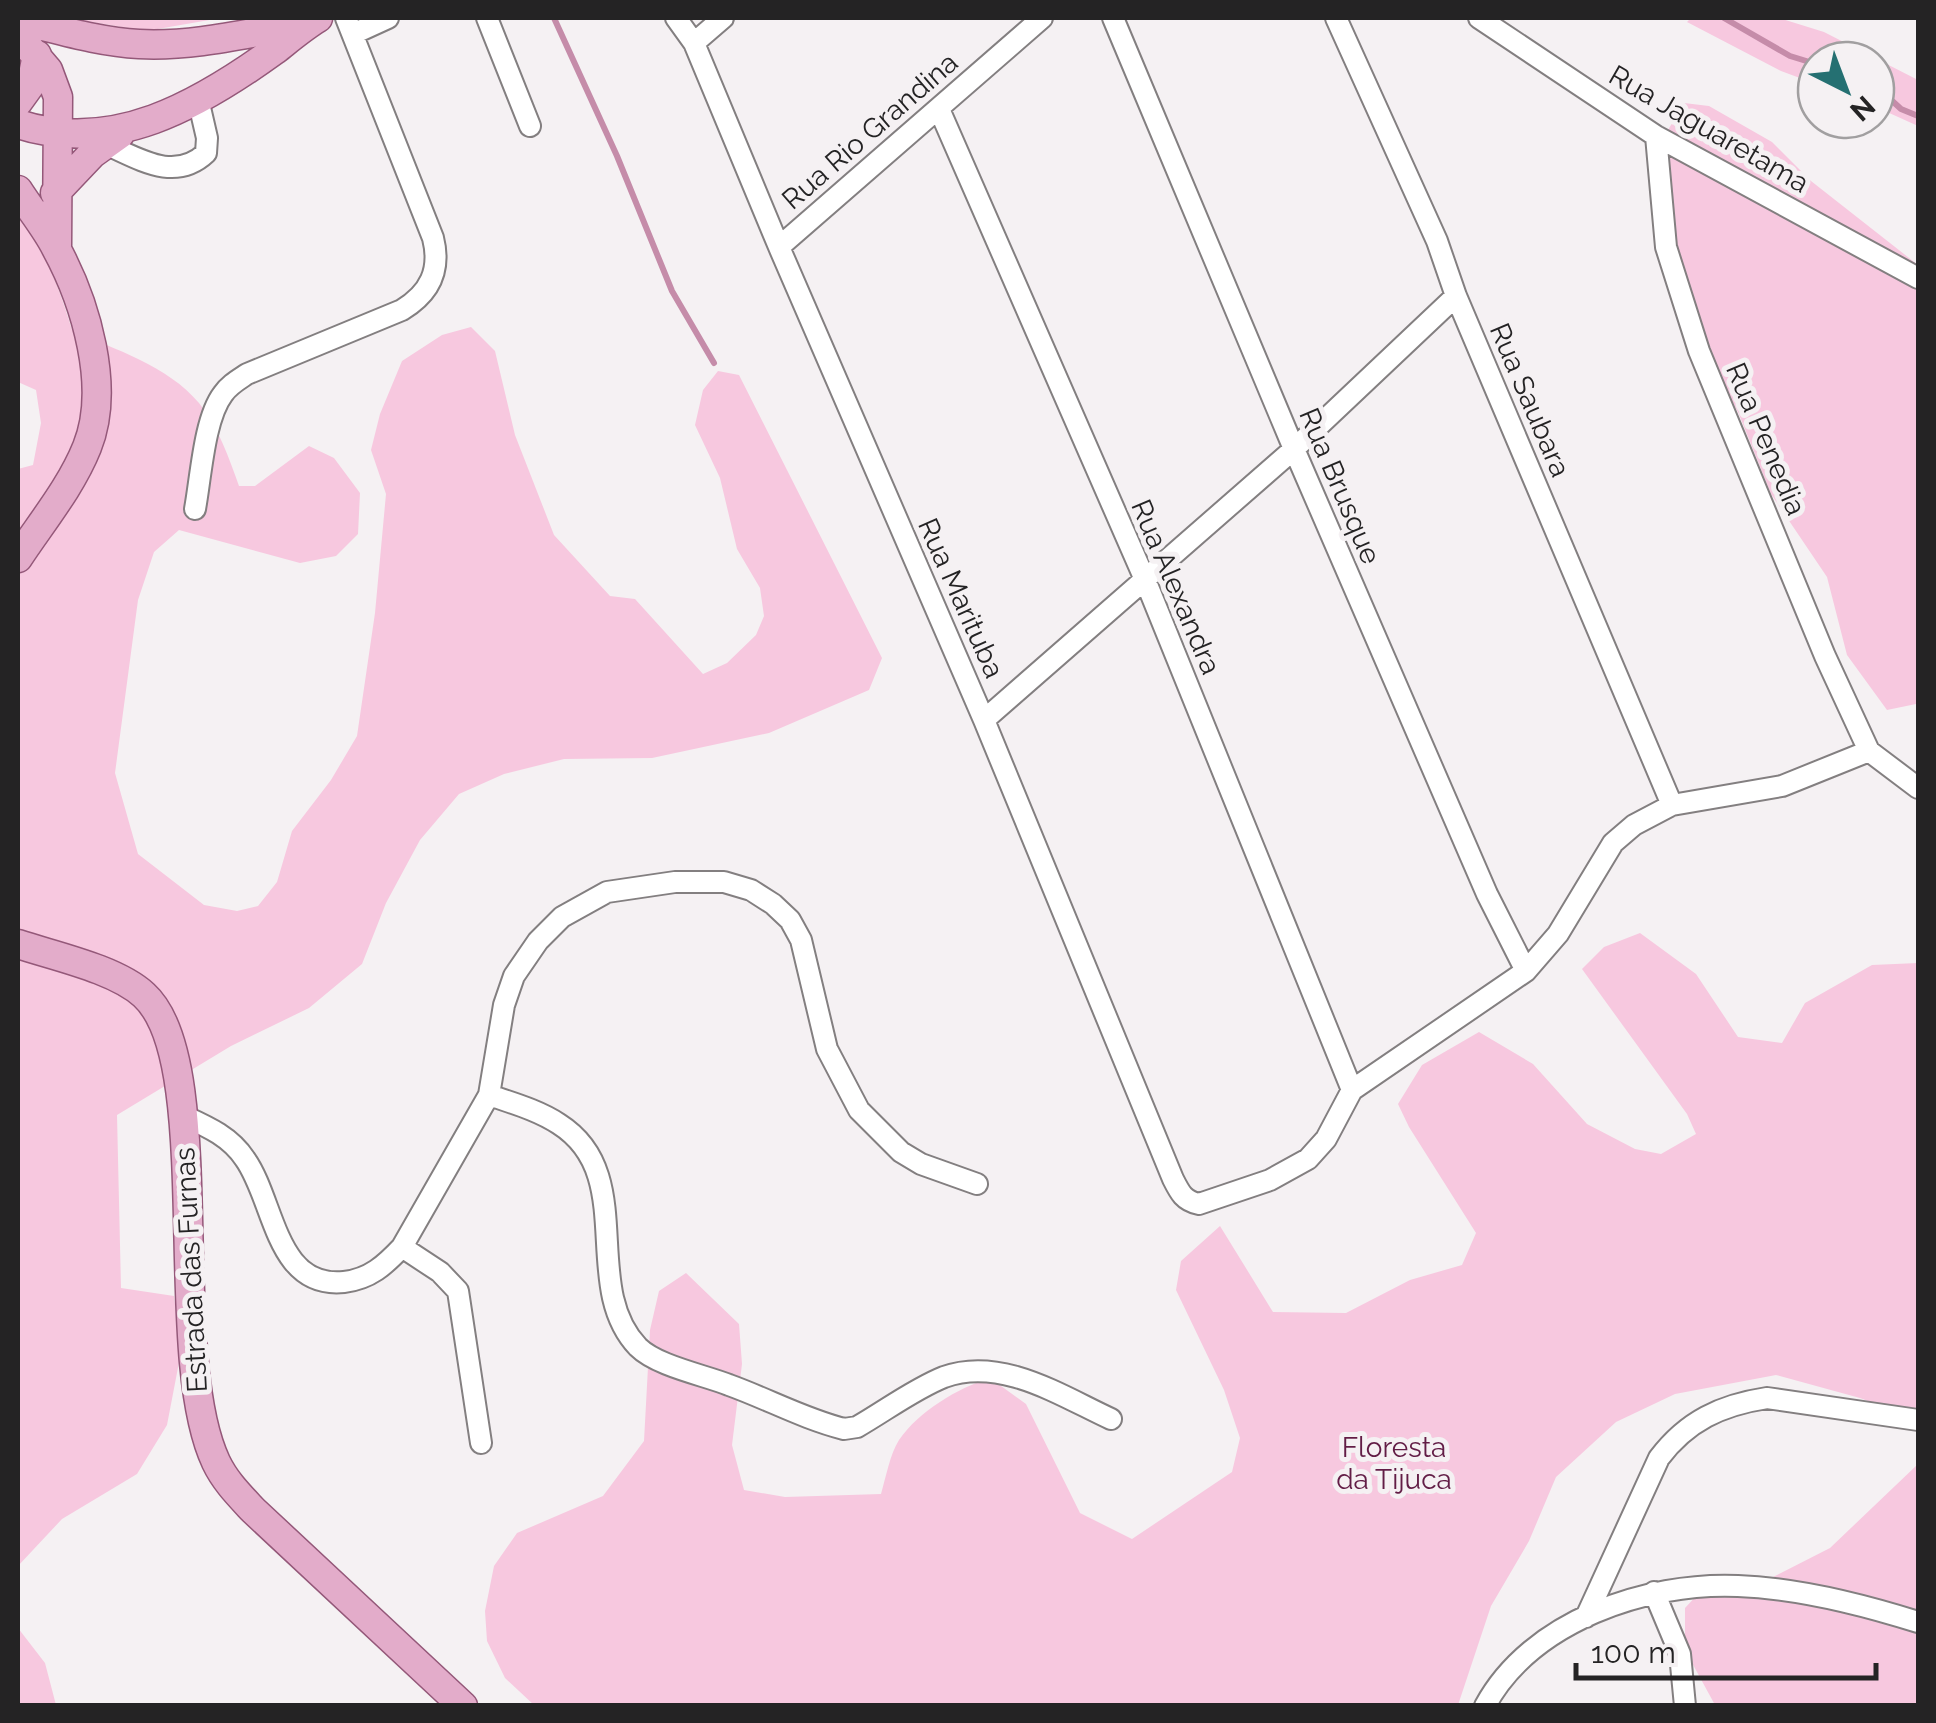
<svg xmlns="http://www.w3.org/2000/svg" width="1936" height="1723" font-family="Raleway,sans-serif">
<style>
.green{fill:#f7c8df}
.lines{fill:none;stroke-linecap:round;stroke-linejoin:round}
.stream{stroke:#c58ca9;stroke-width:6}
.minor-casing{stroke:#837f80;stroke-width:24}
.major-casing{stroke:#945879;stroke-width:31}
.minor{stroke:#fff;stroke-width:20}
.major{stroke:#e3acca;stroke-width:28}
.labels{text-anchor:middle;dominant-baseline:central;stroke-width:10;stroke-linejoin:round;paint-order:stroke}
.street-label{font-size:28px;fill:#242324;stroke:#f5f1f3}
.park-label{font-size:28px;fill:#621d46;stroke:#f5f1f3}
</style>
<rect width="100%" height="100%" fill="#f5f1f3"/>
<path class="green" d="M67 18H221L146 31Z
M1691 18H1779L1824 32 1918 80V126L1876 107V60H1816V84L1781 71 1687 22Z
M1684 103 1709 106 1772 142 1811 181 1918 265 1916 704 1887 710 1847 655 1827 577 1771 494 1738 412 1690 325 1652 157Z
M18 215C45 250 59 287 72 330 115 350 167 365 199 403 218 426 229 458 239 486H255L309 446 334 458 360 493 358 534 336 556 300 563 179 530 154 552 138 600 115 773 138 854 204 905 237 911 258 906 277 882 292 831 331 780 357 736 375 613 386 494 371 450 380 414 402 361 442 335 471 327 495 351 515 435 554 535 610 596 635 599 703 674 727 663 756 635 764 616 760 588 737 549 720 478 695 425 703 390 718 371 739 375 882 658 869 690 769 733 652 758 564 759 504 774 459 794 420 840 386 903 362 964 309 1008 231 1046 117 1115 121 1288 174 1296 181 1352 167 1425 137 1474 62 1519 18 1566V469L33 465 41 423 36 390 18 382Z
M1640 933 1696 974 1738 1037 1782 1043 1805 1003 1872 965 1918 963V1420L1860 1398 1776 1375 1675 1394 1616 1422 1556 1477 1529 1541 1491 1606 1458 1705H534L505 1678 487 1641 485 1611 494 1566 517 1533 603 1496 644 1441 650 1330 659 1291 686 1273 739 1324 742 1364 732 1445 744 1490 785 1497 881 1494C886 1477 890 1454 899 1440 919 1411 958 1388 990 1378L1026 1404 1080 1513 1132 1539 1232 1472 1240 1438 1224 1390 1176 1290 1181 1261 1220 1226 1273 1312 1346 1313 1410 1280 1462 1265 1476 1233 1409 1127 1398 1104 1422 1065 1479 1032 1533 1064 1587 1124 1635 1149 1661 1154 1696 1134 1687 1114 1582 969 1604 947Z
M1917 1465 1918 1705H1715L1685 1650V1608L1699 1593 1729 1584 1771 1578 1830 1548Z
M18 1628 45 1663 56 1705H18Z"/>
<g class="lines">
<path class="stream" d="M554 18 617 156 672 291 714 363
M1724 18 1790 56 1816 64
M1876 86 1901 109 1918 116"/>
<g class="minor-casing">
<path id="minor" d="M487 18 530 126
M676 18 694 43 779 247 984 720 1173 1179C1180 1193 1184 1201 1199 1204L1270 1180 1308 1159 1326 1139 1352 1090 1526 971 1558 934 1613 843 1634 825 1672 805 1782 786 1869 751
M1113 18 1294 449 1487 894 1526 971
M1336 18 1437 241 1456 296 1672 805
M1479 18 1656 136 1918 278
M353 34 388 18
M694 43 723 18
M939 109 1146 582 1352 1090
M1656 136 1666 247 1699 351 1825 656 1869 751 1918 788
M105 144C138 158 174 183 206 153L207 138 198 99
M779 247 1042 18
M195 509C201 477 204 419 223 394 229 385 238 380 247 374L402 310C430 293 441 270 433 238L346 18
M984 720 1294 449 1456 296
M489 1095C512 1103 538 1110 559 1124 639 1175 579 1285 638 1347 657 1366 704 1375 729 1385 768 1399 804 1419 844 1429L857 1427C885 1411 914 1389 944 1377 1001 1356 1061 1396 1111 1419
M182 1115C206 1126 230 1136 245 1159 275 1201 275 1289 344 1282 370 1279 385 1265 402 1247L489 1095 504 1005 514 976 538 941 562 917 607 892 675 882H724L751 890 773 904 790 920 801 940 827 1049 859 1110 901 1152 921 1164 977 1184
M402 1247 440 1272 458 1291 481 1443
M1654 1592 1680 1654 1685 1706
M1586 1617 1659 1458C1687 1421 1721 1405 1767 1398L1918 1420
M1485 1706C1531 1621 1646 1582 1738 1586 1798 1588 1861 1604 1918 1622"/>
</g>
<g class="major-casing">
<path id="major" d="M18 20C57 29 98 42 139 44 196 47 251 32 307 23
M18 35 48 70 58 97 57 247
M18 102 31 84 37 55
M18 124C113 155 199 105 275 50 289 39 303 27 318 18
M18 190C30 209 46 228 56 248 86 303 111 388 87 447 71 487 41 523 18 558
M55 193 92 154 120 134
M18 944C54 956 116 969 144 995 217 1061 164 1352 216 1462 225 1481 239 1495 253 1510L463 1706"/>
</g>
<use href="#minor" class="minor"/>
<use href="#major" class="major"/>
</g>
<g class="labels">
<g class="street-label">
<text transform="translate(1709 129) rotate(30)">Rua Jaguaretama</text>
<text transform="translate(870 131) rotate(-41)">Rua Rio Grandina</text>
<text transform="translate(1530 400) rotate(67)">Rua Saubara</text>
<text transform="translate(1766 439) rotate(67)">Rua Penedia</text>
<text transform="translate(1340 486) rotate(67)">Rua Brusque</text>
<text transform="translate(1176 587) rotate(67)">Rua Alexandra</text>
<text transform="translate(961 598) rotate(66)">Rua Marituba</text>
<text transform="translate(191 1270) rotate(-93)">Estrada das Furnas</text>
</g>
<g class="park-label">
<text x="1394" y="1447">Floresta<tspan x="1394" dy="32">da Tijuca</tspan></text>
</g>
</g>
<rect width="1936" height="1723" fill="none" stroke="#242324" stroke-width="40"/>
<g transform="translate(1846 90) rotate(138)"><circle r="48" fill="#f5f1f3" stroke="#a19fa0" stroke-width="2.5"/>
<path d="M0-8L18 38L0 25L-18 38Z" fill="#257072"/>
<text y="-15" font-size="28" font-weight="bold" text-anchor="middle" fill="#242324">N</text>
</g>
<path d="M1576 1663v15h300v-15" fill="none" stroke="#242324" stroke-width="5"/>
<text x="1591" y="1663" font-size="30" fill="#242324" stroke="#f5f1f3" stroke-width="8" paint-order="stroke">100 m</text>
</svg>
